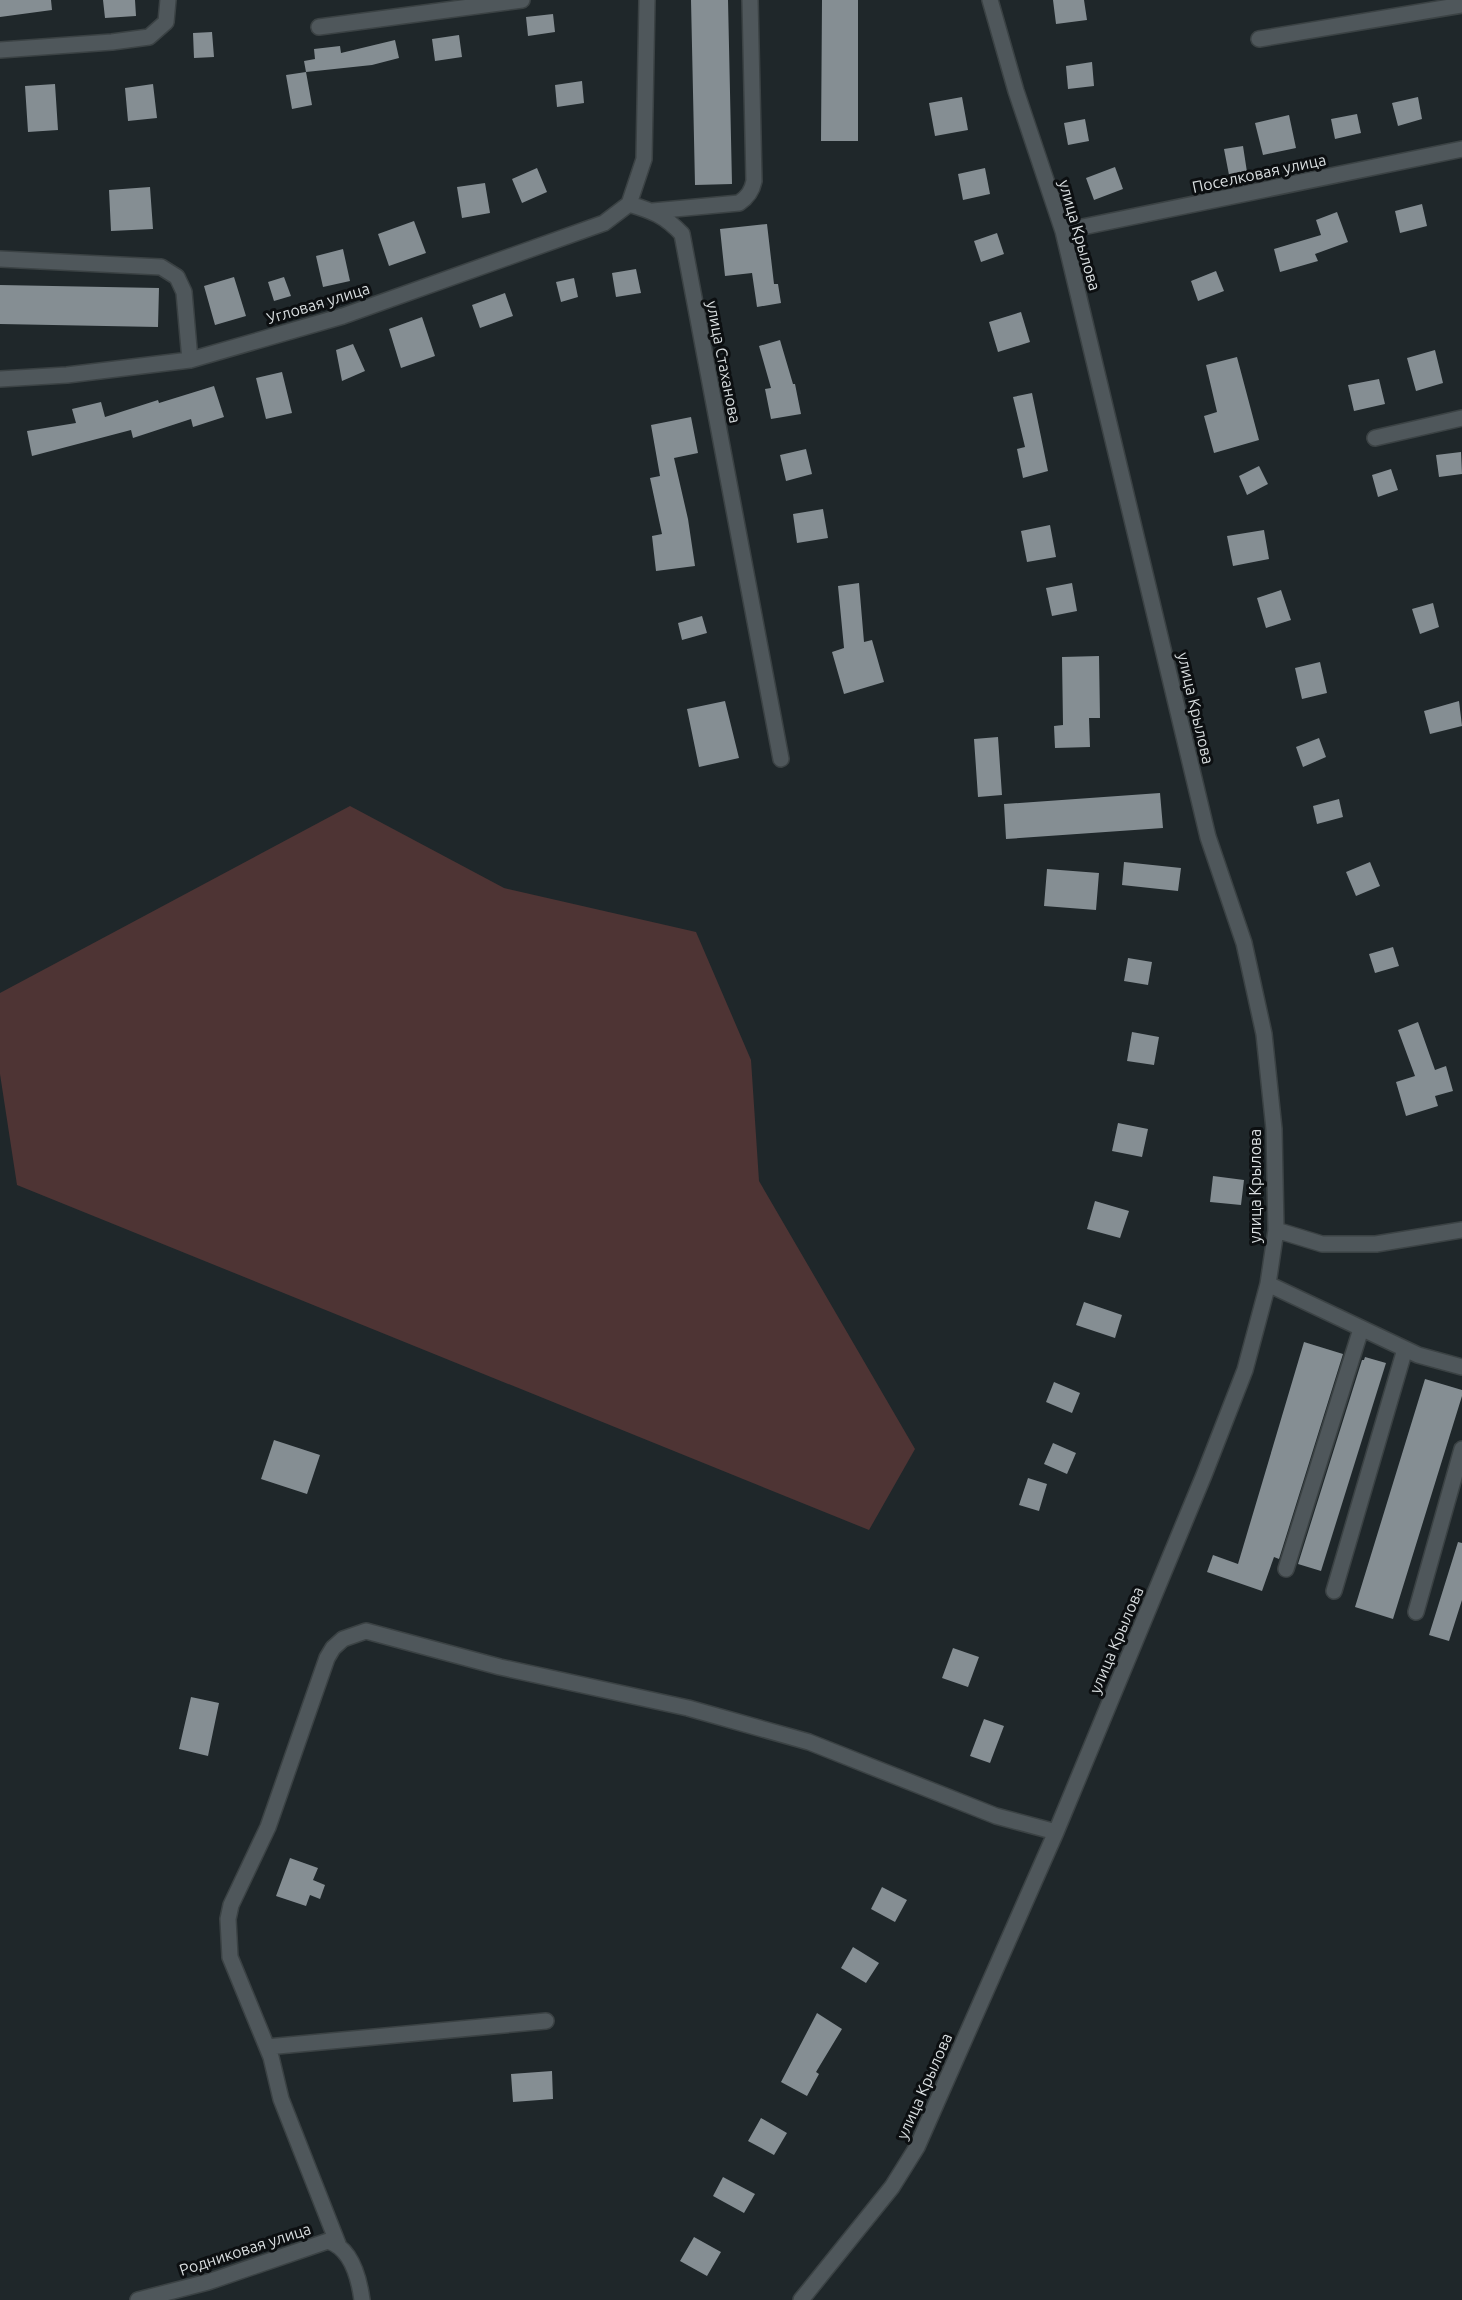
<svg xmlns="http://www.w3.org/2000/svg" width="1462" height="2300" font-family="Ubuntu,sans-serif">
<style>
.green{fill:#4e3434}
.building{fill:#858e93}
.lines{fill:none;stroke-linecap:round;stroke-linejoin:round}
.minor-casing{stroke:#3b4244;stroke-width:18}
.minor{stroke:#4f575b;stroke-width:15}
.labels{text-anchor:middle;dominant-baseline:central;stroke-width:6;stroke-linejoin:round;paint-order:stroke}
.street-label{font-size:16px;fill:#dadfe1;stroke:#0c0f11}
</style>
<rect width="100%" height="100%" fill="#1f272a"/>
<path class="green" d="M350 806 504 888 696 932 751 1060 759 1181 915 1449 869 1530 17 1185 0 1074V993Z"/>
<path class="building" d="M0 0H51L52 10 0 17Z
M103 0H135L136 16 105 18Z
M691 0H728L732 184 695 185Z
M822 0H858V141H821Z
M1053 0H1084L1087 20 1056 24Z
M553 14 555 32 528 36 526 17Z
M212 32 214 57 194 58 193 33Z
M459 35 462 57 435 61 432 39Z
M395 40 399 58 372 65 306 72 304 61 315 59 314 49 340 46 341 53Z
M1092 62 1094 86 1068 89 1066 66Z
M306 72 312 105 292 109 286 75Z
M582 81 584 103 557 107 555 85Z
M55 84 58 130 28 132 25 86Z
M153 84 157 118 128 121 125 88Z
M962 97 968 130 935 136 929 103Z
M1418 97 1422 119 1398 126 1392 103Z
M1357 114 1361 133 1335 139 1331 119Z
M1289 115 1296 148 1263 155 1255 123Z
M1085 119 1089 141 1068 145 1064 123Z
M1243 146 1247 172 1229 175 1224 149Z
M1115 167 1123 189 1094 200 1086 178Z
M537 168 547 192 522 203 512 179Z
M985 168 990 194 963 200 958 174Z
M485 183 490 213 462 218 457 187Z
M150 187 153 229 111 231 109 190Z
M1422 204 1427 226 1400 233 1395 211Z
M1337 212 1348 242 1315 254 1318 261 1280 272 1274 249 1321 235 1316 220Z
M414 221 426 253 389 266 378 234Z
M767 224 774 284H778L781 303 757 307 752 273 725 276 720 229Z
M997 233 1004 254 981 262 974 241Z
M343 249 350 281 323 287 316 256Z
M636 269 641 293 616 297 612 273Z
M1216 271 1224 291 1198 301 1191 281Z
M234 277 246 316 215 325 204 286Z
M284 277 291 296 274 301 268 282Z
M574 278 578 297 561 302 556 282Z
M0 285 159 288 158 327 0 324Z
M505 293 513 316 480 328 472 305Z
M1021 312 1030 342 998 352 989 322Z
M422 317 435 356 401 368 389 329Z
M780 340 793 384H795L801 414 771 419 765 389 771 388 759 346Z
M353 344 365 371 342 381 336 350Z
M1435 350 1443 383 1416 391 1407 358Z
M1237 357 1259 440 1214 453 1204 416 1217 412 1206 365Z
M282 372 292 413 266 419 256 378Z
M1379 379 1385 404 1354 411 1348 385Z
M214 386 224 417 193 427 191 419 133 438 131 430 32 456 27 431 76 423 72 409 101 402 105 417 158 400 159 403Z
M1032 393 1048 471 1023 478 1017 449 1025 447 1013 397Z
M691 417 698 453 674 458 688 519 695 566 656 571 652 536 662 534 650 478 660 476 651 425Z
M806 449 812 474 786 481 780 455Z
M1461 452 1462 474 1439 477 1436 455Z
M1259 466 1268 484 1247 495 1239 476Z
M1391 469 1398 490 1378 497 1372 475Z
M823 509 828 538 797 543 793 514Z
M1050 525 1056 557 1027 562 1021 531Z
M1264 530 1269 559 1233 566 1227 536Z
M859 583 864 642 872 640 884 682 844 694 832 652 844 648 838 586Z
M1072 583 1077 611 1052 616 1046 588Z
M1281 590 1291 620 1266 628 1257 598Z
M1433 603 1439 627 1420 634 1412 609Z
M702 616 707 633 682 640 678 623Z
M1099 656 1100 718H1089L1090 747 1055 748 1054 726 1063 725 1062 657Z
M1320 662 1327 693 1302 699 1295 668Z
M725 701 739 758 699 767 687 709Z
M1459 701 1462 726 1430 734 1424 711Z
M998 737 1002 795 978 797 974 739Z
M1319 738 1326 757 1303 767 1296 747Z
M1160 793 1163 828 1006 839 1004 804Z
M1339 799 1343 817 1317 824 1313 806Z
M1124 862 1181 868 1178 891 1122 885Z
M1370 862 1380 886 1356 896 1346 872Z
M1047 869 1099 873 1096 910 1044 906Z
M1393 947 1399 966 1375 973 1369 954Z
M1128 958 1152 962 1148 985 1124 981Z
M1418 1022 1435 1070 1446 1066 1453 1091 1435 1096 1438 1106 1406 1116 1396 1082 1415 1076 1398 1030Z
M1132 1032 1159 1037 1154 1065 1127 1061Z
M1118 1123 1148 1129 1142 1157 1112 1151Z
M1213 1176 1244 1180 1241 1205 1210 1202Z
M1095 1201 1129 1211 1120 1238 1087 1229Z
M1084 1302 1122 1315 1115 1338 1076 1325Z
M1304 1342 1343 1354 1279 1559 1274 1557 1262 1591 1207 1572 1213 1555 1238 1564Z
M1365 1357 1386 1363 1321 1571 1298 1564 1362 1360H1364Z
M1425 1379 1462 1390V1396L1393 1619 1355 1607Z
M1054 1382 1080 1393 1072 1413 1046 1402Z
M274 1440 320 1455 307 1494 261 1479Z
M1053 1443 1076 1453 1067 1474 1044 1464Z
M1028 1478 1047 1484 1039 1511 1019 1505Z
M1458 1542 1462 1543V1600L1449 1641 1429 1635Z
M953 1648 979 1657 968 1687 942 1678Z
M191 1697 219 1703 208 1756 179 1749Z
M984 1719 1004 1726 990 1763 970 1756Z
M290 1858 318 1868 313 1880 325 1885 320 1899 310 1895 306 1906 276 1896Z
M882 1887 907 1900 895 1922 871 1909Z
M853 1947 879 1963 866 1983 841 1968Z
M817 2013 842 2029 816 2072 819 2074 807 2096 781 2082Z
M552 2071 553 2099 513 2102 511 2074Z
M761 2118 787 2133 774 2155 748 2141Z
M723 2177 755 2194 744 2213 713 2196Z
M694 2237 721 2252 707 2276 680 2261Z"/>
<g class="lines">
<g class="minor-casing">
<path id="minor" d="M319 27 522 0
M1259 39 1462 5
M0 50 112 42 149 37 166 22 168 0
M629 204C653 211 665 216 682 234L781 759
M629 204 644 159 647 0
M653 211 739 203C748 197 752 191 754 181L750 0
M1063 231 1462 149
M0 259 161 267 177 277 184 292 190 360
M0 379 67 375 190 360 343 316 604 223 629 204
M1375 438 1462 418
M1276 1230 1322 1244H1376L1462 1230
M1268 1284 1418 1355 1462 1367
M1286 1569 1361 1329
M1334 1591 1405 1349
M1416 1612 1462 1449
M267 2047 546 2021
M338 2244 281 2099 271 2057 230 1957 228 1919 231 1905 268 1827 327 1658 333 1648 343 1639 366 1631 500 1667 688 1708 809 1742 996 1816 1056 1832
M138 2300 208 2282 328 2241C351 2248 359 2278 362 2300
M801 2300 892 2187 917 2147 1056 1832 1204 1475 1245 1370 1268 1284 1276 1230 1274 1129 1264 1034 1244 943 1208 837 1063 231 1016 91 990 0"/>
</g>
<use href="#minor" class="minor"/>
</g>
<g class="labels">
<g class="street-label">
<text transform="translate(1259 173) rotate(-12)">Поселковая улица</text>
<text transform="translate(1080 235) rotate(74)">улица Крылова</text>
<text transform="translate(318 303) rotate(-17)">Угловая улица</text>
<text transform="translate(724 362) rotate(79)">улица Стаханова</text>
<text transform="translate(1196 708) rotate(77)">улица Крылова</text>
<text transform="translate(1255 1186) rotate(-90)">улица Крылова</text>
<text transform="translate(1116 1640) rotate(-67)">улица Крылова</text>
<text transform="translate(924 2086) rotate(-66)">улица Крылова</text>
<text transform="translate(245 2249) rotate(-18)">Родниковая улица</text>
</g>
</g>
</svg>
